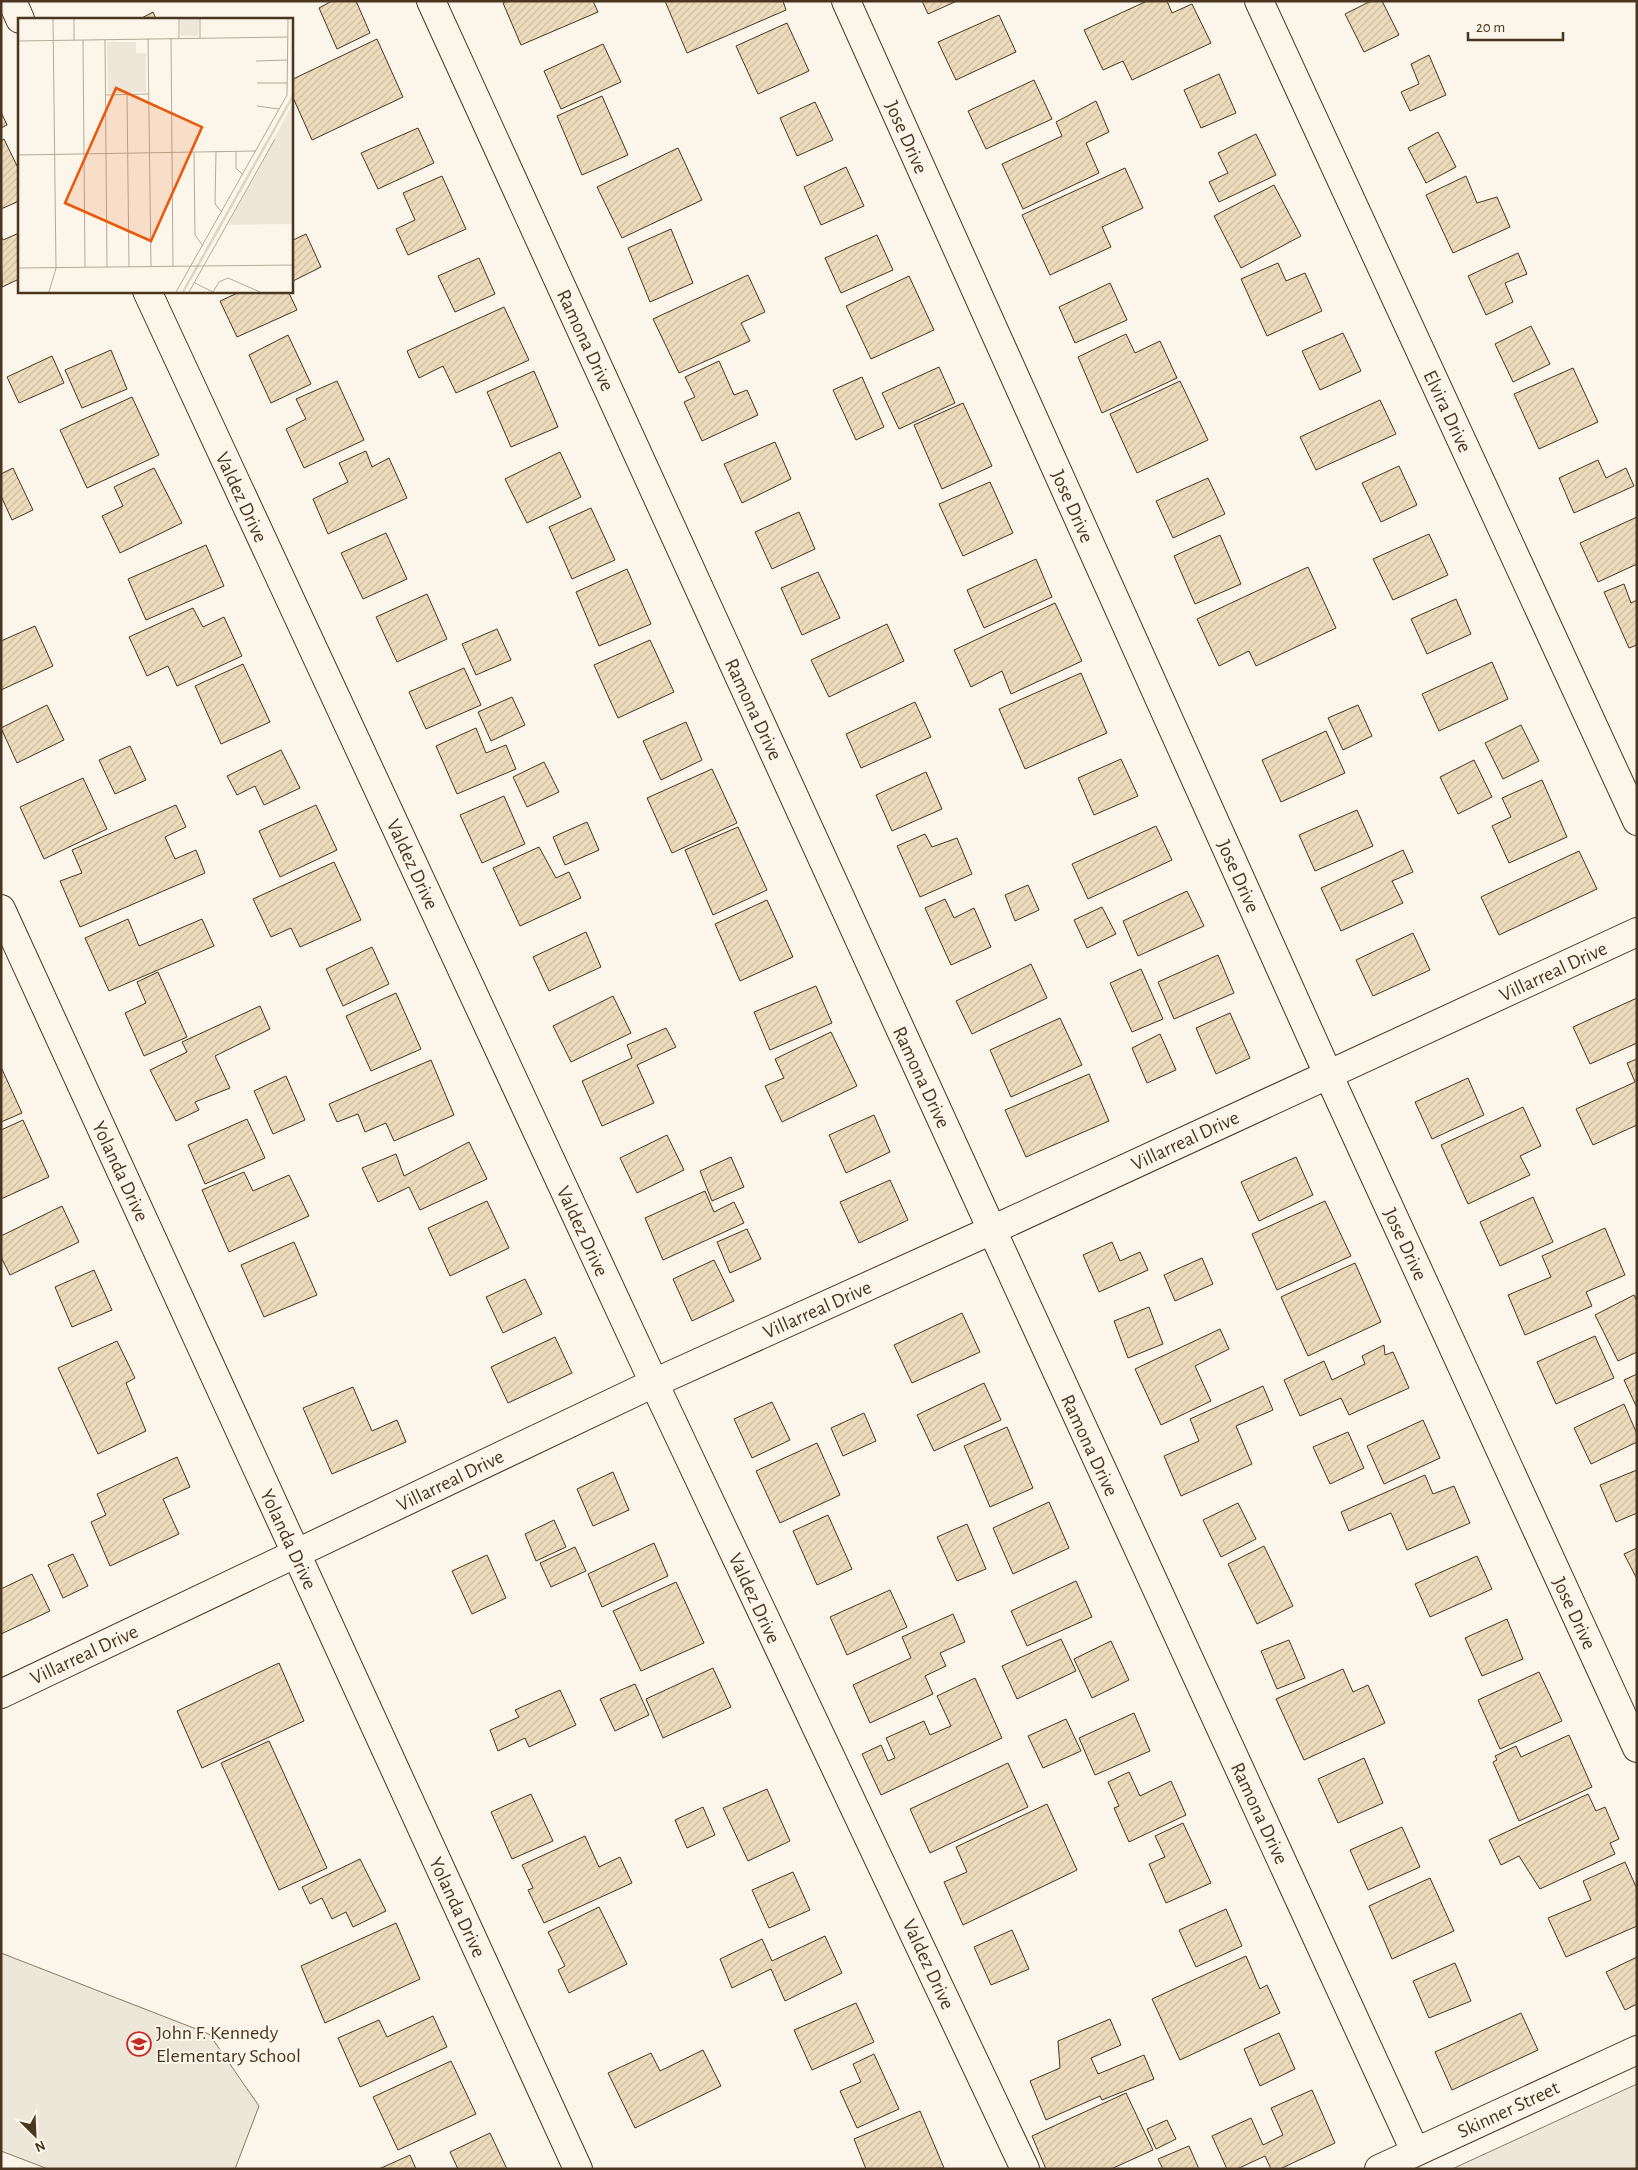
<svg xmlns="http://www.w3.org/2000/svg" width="1638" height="2170" font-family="'Alegreya Sans',sans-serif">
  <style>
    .green { fill: #ede6d9; stroke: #887966 }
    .parking { fill: #ede7d9; stroke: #887966 }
    .building { fill: url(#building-hatch); stroke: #4a3520 }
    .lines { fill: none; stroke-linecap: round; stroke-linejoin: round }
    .street-casing { stroke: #4a3520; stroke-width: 30 }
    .street { stroke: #fbf6e9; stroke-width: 28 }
    .labels { text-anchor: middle; stroke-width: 4; stroke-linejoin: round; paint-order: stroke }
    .street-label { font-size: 20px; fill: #4a3520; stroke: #fbf6e9 }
    .poi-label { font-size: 20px; fill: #4a3520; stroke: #fbf6e9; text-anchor: start }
    .inset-river { fill: none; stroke: #dcd4c6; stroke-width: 2.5 }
    .inset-road { fill: none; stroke: #b4a999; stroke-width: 1 }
    .view { fill: #e8590c; fill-opacity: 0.15; stroke: #e8590c; stroke-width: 2.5 }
    .inset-edge { fill: none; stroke: #4a3520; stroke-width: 2.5 }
  </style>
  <defs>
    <pattern id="building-hatch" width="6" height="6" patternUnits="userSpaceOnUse" patternTransform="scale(1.25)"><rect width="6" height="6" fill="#ecdcbc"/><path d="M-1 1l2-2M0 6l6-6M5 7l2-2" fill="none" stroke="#ccbda1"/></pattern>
  </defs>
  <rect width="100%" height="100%" fill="#fbf6e9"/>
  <!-- green -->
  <path class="green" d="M1637 2084V2169H1452Z"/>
  <!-- parking -->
  <path class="parking" d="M1 1953 209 2034 259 2106 235 2169H48L1 2151Z"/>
  <!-- building -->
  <path class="building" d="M332 1H356L370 33 337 49 319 8Z
    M507 1H593L598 12 521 45 503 3Z
    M665 1H783L786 10 687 53Z
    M922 1H957L928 14Z
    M1147 1H1167L1172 13 1192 4 1211 43 1132 80 1123 61 1103 70 1084 30Z
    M1371 1H1382L1399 35 1364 52 1345 14Z
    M153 12 156 19H140Z
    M999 15 1016 52 956 80 938 42Z
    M787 23 809 71 758 94 736 46Z
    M377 39 403 97 312 140 291 93V80Z
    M603 44 621 82 561 109 544 71Z
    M1429 55 1446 95 1410 111 1401 92 1419 84 1411 64Z
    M1219 74 1236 113 1201 128 1184 90Z
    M1034 80 1052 119 986 149 968 111Z
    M602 96 628 155 582 175 557 116Z
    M1096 101 1109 132 1086 143 1099 173 1023 209 1002 164 1062 136 1056 122Z
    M815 102 833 140 797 156 780 118Z
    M1 112 7 125 1 128Z
    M418 128 434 163 378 189 361 153Z
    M1438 132 1456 167 1426 183 1408 148Z
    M1256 134 1276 175 1219 202 1209 182 1228 173 1218 153Z
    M4 139 19 170V201L1 209V141Z
    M678 148 702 200 622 238 597 187Z
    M846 167 864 206 821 225 804 187Z
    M1125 168 1143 208 1102 227 1111 247 1050 275 1022 215Z
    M442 176 466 229 408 255 396 229 415 220 403 193Z
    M1466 176 1477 203 1497 197 1510 227 1453 253 1426 195Z
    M1274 185 1301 236 1241 268 1214 216Z
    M671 229 693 283 650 302 628 248Z
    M19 233V279L2 287 1 236 3 240Z
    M306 234 321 267 291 282V241Z
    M877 235 893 270 841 293 825 258Z
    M1518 253 1527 274 1505 283 1513 302 1486 315 1468 276Z
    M479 258 495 294 455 312 438 276Z
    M1278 263 1286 281 1305 273 1322 311 1267 336 1241 279Z
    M748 275 765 312 741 323 750 341 679 373 653 319Z
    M909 276 934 330 871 359 846 306Z
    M1110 283 1127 320 1075 343 1059 307Z
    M242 291H288L297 310 237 337 220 301Z
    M504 307 529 360 456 393 443 366 419 378 407 351Z
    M1531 326 1550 364 1513 382 1495 344Z
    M1343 333 1361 371 1320 390 1302 351Z
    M1126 334 1135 353 1160 341 1177 378 1102 413 1078 357Z
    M288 335 311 384 271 403 249 355Z
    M111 350 127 389 82 408 65 370Z
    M52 356 64 383 19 403 7 377Z
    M719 361 734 395 747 390 758 415 702 441 684 402 695 397 685 377Z
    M939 367 955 403 899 429 882 393Z
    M1573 368 1598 422 1539 449 1514 394Z
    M534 371 558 427 511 447 487 392Z
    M862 377 884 427 856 440 833 390Z
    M337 381 364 440 304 468 286 429 306 419 296 399Z
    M1180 381 1208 440 1137 473 1110 414Z
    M132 397 159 455 87 488 60 430Z
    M1380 400 1396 434 1316 470 1300 437Z
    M963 403 992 466 942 489 914 425Z
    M775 442 791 479 742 503 724 464Z
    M366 451 372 467 389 458 407 498 328 534 313 499 348 482 339 463Z
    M560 452 581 497 527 523 505 479Z
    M1598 460 1606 478 1626 468 1634 486 1574 513 1559 478Z
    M1399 466 1417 505 1381 522 1362 483Z
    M13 468 33 510 12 520 1 496V474Z
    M154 468 182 523 120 553 102 516 123 506 114 487Z
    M1208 478 1225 514 1173 538 1156 501Z
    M990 482 1013 533 963 556 939 504Z
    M591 508 615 560 572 579 549 527Z
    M799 512 815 549 772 569 755 532Z
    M1637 517V564L1598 582 1580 543Z
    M386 533 407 579 363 599 341 553Z
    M1429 534 1448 575 1393 600 1373 559Z
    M1220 535 1241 584 1195 604 1174 556Z
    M206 545 224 586 146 620 128 579Z
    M1036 559 1052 597 984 628 967 590Z
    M1308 567 1336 628 1256 666 1249 651 1219 666 1197 619Z
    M627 569 651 624 599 646 576 592Z
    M818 572 840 618 802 635 781 588Z
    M1624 584 1631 603 1637 600V645L1629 648 1604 592Z
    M427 594 447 639 397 662 376 617Z
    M1456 599 1471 634 1427 654 1411 619Z
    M1055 603 1082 661 1011 694 1002 671 971 687 954 650Z
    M193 608 203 627 224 617 242 656 177 686 168 666 147 676 129 637Z
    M887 624 904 661 829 697 811 660Z
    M35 626 53 666 1 690V641Z
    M497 629 511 660 476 675 462 644Z
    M650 640 674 692 618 718 594 665Z
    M1492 662 1508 699 1439 731 1422 694Z
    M243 664 270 722 221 744 195 686Z
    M464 668 481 705 426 729 409 692Z
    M1081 673 1107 733 1025 769 999 709Z
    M512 697 525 725 491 741 478 712Z
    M915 702 931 737 861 768 846 734Z
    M47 705 64 740 17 763 1 728Z
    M1358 705 1372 736 1343 750 1328 718Z
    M686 722 702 760 661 780 643 741Z
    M1521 725 1539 761 1503 779 1485 743Z
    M476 728 486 753 506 745 516 769 457 794 436 746Z
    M1326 731 1345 773 1281 802 1262 760Z
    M130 746 146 780 115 794 99 760Z
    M281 750 300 788 264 805 255 786 237 795 227 776Z
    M1121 759 1138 796 1094 815 1078 778Z
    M1474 760 1492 797 1458 814 1440 777Z
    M544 762 559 792 527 807 513 777Z
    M712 769 737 823 672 853 647 798Z
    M926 772 942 809 892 831 876 795Z
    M83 778 107 829 44 859 20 807Z
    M1542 780 1567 837 1509 863 1492 826 1511 817 1502 798Z
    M504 796 525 844 482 863 460 815Z
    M176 805 186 827 165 837 175 859 196 850 205 873 80 927 60 881 82 873 72 850Z
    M316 805 337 850 280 877 259 831Z
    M1357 810 1373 846 1315 871 1299 835Z
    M587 822 599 850 565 865 553 837Z
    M1156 826 1172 860 1088 899 1072 864Z
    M738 827 767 890 713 915 685 850Z
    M925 834 932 847 957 838 972 874 920 897 897 846Z
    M539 847 556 878 569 872 581 898 520 926 493 868Z
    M1403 850 1413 872 1392 881 1403 903 1341 931 1321 888Z
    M1579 851 1597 889 1499 935 1481 897Z
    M334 862 361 920 300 947 291 928 271 937 253 899Z
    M1028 885 1039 910 1015 921 1005 895Z
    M1187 891 1204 926 1138 956 1123 921Z
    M945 899 954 918 974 908 991 947 951 965 925 908Z
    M767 900 793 957 740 981 715 924Z
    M1102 907 1116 934 1087 948 1074 920Z
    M128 919 139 946 202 919 214 946 109 991 85 938Z
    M586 932 601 967 549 991 533 957Z
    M1413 933 1430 970 1373 996 1356 960Z
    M372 947 389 984 343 1006 326 969Z
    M1218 955 1234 993 1174 1019 1158 982Z
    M1031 964 1047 998 972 1034 956 1001Z
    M1141 969 1163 1019 1132 1032 1110 983Z
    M158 972 187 1037 144 1056 125 1013 146 1003 137 982Z
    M816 986 832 1023 770 1050 754 1012Z
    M396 993 421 1049 371 1071 346 1016Z
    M613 996 631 1033 571 1062 553 1026Z
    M1637 998V1043L1590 1064 1573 1027Z
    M260 1006 270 1029 215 1056 230 1088 195 1102 199 1110 176 1121 150 1070 187 1052 182 1042Z
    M1230 1013 1250 1058 1216 1074 1196 1028Z
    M1060 1018 1082 1065 1011 1097 990 1050Z
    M666 1028 676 1047 637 1065 654 1103 602 1126 582 1081 632 1058 627 1045Z
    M831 1032 857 1086 782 1122 765 1086 784 1078 775 1059Z
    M1160 1034 1176 1070 1147 1083 1132 1048Z
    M1637 1059V1125L1593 1145 1576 1109 1635 1082 1627 1063Z
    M431 1060 454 1115 394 1141 386 1123 365 1132 358 1114 337 1122 329 1104Z
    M1 1067 22 1113 1 1122Z
    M1089 1074 1109 1121 1026 1157 1005 1110Z
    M286 1076 305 1120 273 1134 254 1091Z
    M1468 1078 1484 1115 1432 1139 1415 1102Z
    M1523 1107 1541 1146 1520 1156 1530 1175 1468 1204 1441 1145Z
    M874 1115 890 1152 846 1173 829 1135Z
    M247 1119 265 1158 205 1184 188 1145Z
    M23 1120 49 1177 1 1199V1130Z
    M667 1135 684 1170 637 1193 620 1158Z
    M469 1142 487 1179 420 1210 409 1187 378 1202 362 1168 396 1154 404 1176Z
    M731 1157 744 1187 712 1201 700 1171Z
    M1296 1157 1313 1195 1259 1221 1241 1182Z
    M244 1172 253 1191 289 1175 309 1216 229 1252 202 1190Z
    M890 1180 908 1220 859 1243 840 1202Z
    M705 1191 714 1212 734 1202 744 1223 663 1260 645 1218Z
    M1533 1197 1553 1242 1500 1266 1480 1222Z
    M487 1201 509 1248 450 1276 428 1228Z
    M1325 1201 1351 1256 1277 1290 1252 1234Z
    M62 1206 79 1242 10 1275 1 1257V1236Z
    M1605 1228 1625 1275 1586 1292 1592 1306 1525 1335 1508 1295 1551 1277 1542 1256Z
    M747 1229 761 1259 730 1273 717 1242Z
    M294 1242 317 1295 264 1317 241 1265Z
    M1112 1242 1120 1261 1140 1252 1148 1270 1099 1292 1083 1255Z
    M1202 1258 1213 1284 1175 1301 1164 1275Z
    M714 1260 734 1301 692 1321 673 1279Z
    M1355 1263 1381 1322 1308 1356 1281 1297Z
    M94 1270 112 1310 72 1327 55 1287Z
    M525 1279 542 1314 503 1333 486 1297Z
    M1634 1295 1637 1301V1352L1618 1361 1595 1315Z
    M1149 1307 1163 1344 1128 1358 1114 1321Z
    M962 1313 980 1352 912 1383 894 1345Z
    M1220 1329 1229 1349 1195 1366 1211 1401 1161 1425 1135 1369Z
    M1595 1336 1614 1378 1556 1404 1537 1362Z
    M555 1337 572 1373 508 1403 491 1367Z
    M117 1341 135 1378 126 1383 146 1431 98 1454 58 1368Z
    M1384 1345 1385 1355 1393 1352 1409 1388 1349 1415 1341 1398 1300 1416 1284 1380 1324 1361 1332 1380 1365 1364 1362 1356Z
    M1637 1374V1408L1624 1380Z
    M984 1383 1001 1420 934 1451 917 1415Z
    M1263 1386 1273 1410 1236 1426 1252 1464 1181 1496 1164 1456 1199 1441 1190 1419Z
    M353 1387 372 1431 397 1420 406 1442 332 1474 303 1408Z
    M772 1402 790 1440 752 1458 734 1419Z
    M1624 1404 1637 1434V1442L1591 1464 1574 1428Z
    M864 1413 876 1441 843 1456 831 1428Z
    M1423 1420 1440 1458 1384 1484 1367 1446Z
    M1007 1427 1033 1488 990 1507 964 1446Z
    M1348 1432 1364 1468 1330 1484 1313 1447Z
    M817 1443 840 1495 780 1523 756 1471Z
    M177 1457 190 1487 163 1499 179 1534 110 1566 91 1522 106 1515 97 1494Z
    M1637 1470V1513L1616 1522 1600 1485Z
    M613 1472 629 1510 593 1526 577 1489Z
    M1425 1475 1433 1494 1454 1486 1470 1523 1407 1550 1391 1513 1349 1531 1341 1512Z
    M1049 1502 1069 1548 1013 1574 993 1528Z
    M1238 1503 1256 1539 1221 1557 1203 1520Z
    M828 1515 852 1569 817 1585 793 1531Z
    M554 1520 566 1547 536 1561 525 1534Z
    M967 1524 986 1569 957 1581 937 1537Z
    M654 1543 668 1576 602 1607 588 1574Z
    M1264 1546 1293 1606 1257 1624 1228 1564Z
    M575 1547 586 1571 551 1587 540 1563Z
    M1637 1548V1579L1624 1554Z
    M73 1554 88 1586 63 1598 48 1565Z
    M487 1555 506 1598 472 1614 452 1571Z
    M1477 1556 1492 1589 1430 1617 1415 1584Z
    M32 1574 50 1611 1 1634V1589Z
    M1076 1581 1092 1617 1027 1646 1011 1611Z
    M676 1582 704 1643 641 1671 613 1611Z
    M890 1590 907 1627 847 1655 830 1617Z
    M953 1614 965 1642 940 1653 946 1666 925 1676 933 1694 870 1723 853 1685 911 1658 902 1637Z
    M1507 1619 1523 1659 1482 1676 1465 1638Z
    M1061 1639 1076 1671 1017 1699 1002 1666Z
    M1289 1640 1305 1678 1277 1689 1261 1651Z
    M1111 1641 1129 1680 1092 1698 1074 1659Z
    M279 1663 304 1721 202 1768 177 1711Z
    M713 1668 731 1707 663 1738 646 1699Z
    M1343 1669 1353 1692 1368 1685 1385 1723 1304 1760 1276 1699Z
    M1539 1672 1562 1721 1500 1749 1478 1700Z
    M975 1678 1002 1738 881 1795 862 1754 881 1745 888 1761 895 1758 886 1738 924 1721 930 1735 951 1726 937 1696Z
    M635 1684 649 1715 615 1731 600 1699Z
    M560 1690 576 1725 529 1747 525 1738 498 1751 490 1730 519 1717 515 1710Z
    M1134 1713 1150 1751 1095 1775 1079 1738Z
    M1066 1719 1081 1751 1043 1768 1028 1736Z
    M1569 1735 1592 1787 1519 1821 1493 1762 1497 1760 1495 1756 1516 1746 1521 1757Z
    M269 1741 327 1868 279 1890 221 1763Z
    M1364 1758 1383 1803 1338 1823 1318 1779Z
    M1008 1763 1028 1807 930 1853 910 1809Z
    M1129 1772 1140 1796 1171 1781 1186 1815 1129 1842 1114 1808 1119 1806 1108 1782Z
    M767 1789 790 1841 748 1861 723 1808Z
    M531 1794 553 1841 512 1859 491 1812Z
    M1588 1794 1596 1811 1605 1807 1619 1839 1610 1843 1615 1854 1540 1889 1519 1856 1501 1865 1489 1840Z
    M1047 1804 1077 1870 963 1925 944 1882 967 1872 956 1847Z
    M703 1807 715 1835 687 1848 675 1820Z
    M1183 1823 1211 1883 1166 1903 1149 1864 1165 1857 1155 1836Z
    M1402 1827 1420 1867 1368 1890 1350 1850Z
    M585 1836 599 1867 620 1857 632 1883 544 1923 528 1890 533 1888 522 1865Z
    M360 1859 386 1911 353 1927 346 1912 332 1919 322 1898 310 1904 302 1887Z
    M1625 1862 1637 1889V1926L1566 1957 1548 1918 1591 1900 1583 1881Z
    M793 1872 810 1910 769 1928 752 1890Z
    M1430 1878 1454 1931 1392 1959 1369 1906Z
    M599 1907 627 1964 569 1993 558 1970 565 1966 548 1932Z
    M1226 1909 1242 1946 1196 1967 1179 1930Z
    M396 1923 420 1979 325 2023 301 1966Z
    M1012 1930 1029 1969 991 1985 974 1947Z
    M825 1936 842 1973 785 2001 771 1969 732 1988 720 1959 762 1939 772 1961Z
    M1246 1956 1260 1989 1267 1985 1280 2013 1180 2060 1152 1999Z
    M1637 1957V2004L1625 2010 1606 1972Z
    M1455 1963 1471 2001 1429 2018 1413 1981Z
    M856 2003 874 2042 812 2070 794 2030Z
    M1521 2013 1538 2050 1452 2090 1435 2052Z
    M433 2016 447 2047 360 2087 338 2038 379 2020 387 2037Z
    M1110 2019 1121 2045 1091 2058 1098 2074 1144 2055 1154 2079 1102 2100 1100 2096 1046 2120 1030 2081 1060 2068 1058 2041Z
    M1279 2033 1295 2069 1260 2086 1244 2049Z
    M703 2050 721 2086 635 2128 608 2073 651 2053 660 2071Z
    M874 2054 899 2109 857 2128 840 2091 861 2082 853 2064Z
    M451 2061 476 2114 398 2150 373 2097Z
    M1312 2090 1335 2143 1280 2169H1271L1265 2156 1237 2169H1227L1212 2136 1251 2118 1263 2145 1283 2135 1271 2108Z
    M1126 2093 1153 2150 1111 2169H1046L1032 2136Z
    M920 2111 944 2168 866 2169 854 2139Z
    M1167 2120 1176 2139 1156 2149 1147 2129Z
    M490 2133 507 2169H458L450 2152Z
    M1189 2146 1199 2169H1163L1158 2159Z
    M410 2155 416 2169H379Z"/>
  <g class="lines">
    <!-- street casing -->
    <g class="street-casing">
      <path id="street" d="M12 1 20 19
        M431 1 992 1230 1415 2151
        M846 1 1328 1074 1637 1748
        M1259 1 1637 821
        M147 291 654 1383 1025 2169
        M1 909 578 2169
        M1 1694 654 1383 992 1230 1637 932
        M1379 2169 1637 2050"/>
    </g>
    <!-- street -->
    <use href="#street" class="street"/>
  </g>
  <!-- icons -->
  <defs>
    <g id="school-ring" transform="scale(1.25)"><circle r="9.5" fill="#fbf6e9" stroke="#c62828" stroke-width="1.5"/><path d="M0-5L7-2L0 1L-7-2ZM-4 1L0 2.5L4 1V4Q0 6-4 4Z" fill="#c62828"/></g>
  </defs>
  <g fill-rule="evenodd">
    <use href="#school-ring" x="139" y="2044"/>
  </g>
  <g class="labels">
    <!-- street labels -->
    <g class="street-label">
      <text transform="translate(907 137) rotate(66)" y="7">Jose Drive</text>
      <text transform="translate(586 340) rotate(65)" y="7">Ramona Drive</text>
      <text transform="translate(1448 411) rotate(65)" y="7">Elvira Drive</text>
      <text transform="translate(242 497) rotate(65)" y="7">Valdez Drive</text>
      <text transform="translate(1073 506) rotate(66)" y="7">Jose Drive</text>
      <text transform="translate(754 709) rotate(65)" y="7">Ramona Drive</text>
      <text transform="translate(413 864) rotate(65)" y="7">Valdez Drive</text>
      <text transform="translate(1239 876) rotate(66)" y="7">Jose Drive</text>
      <text transform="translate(1553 971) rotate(-25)" y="7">Villarreal Drive</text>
      <text transform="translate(922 1077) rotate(65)" y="7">Ramona Drive</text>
      <text transform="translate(1185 1140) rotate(-25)" y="7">Villarreal Drive</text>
      <text transform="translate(121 1171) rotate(65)" y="7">Yolanda Drive</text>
      <text transform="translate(583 1231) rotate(65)" y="7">Valdez Drive</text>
      <text transform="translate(1406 1244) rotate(65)" y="7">Jose Drive</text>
      <text transform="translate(817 1309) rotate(-24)" y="7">Villarreal Drive</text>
      <text transform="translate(1090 1445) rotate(65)" y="7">Ramona Drive</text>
      <text transform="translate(450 1480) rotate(-26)" y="7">Villarreal Drive</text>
      <text transform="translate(289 1539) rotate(65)" y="7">Yolanda Drive</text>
      <text transform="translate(755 1598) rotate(65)" y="7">Valdez Drive</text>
      <text transform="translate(1575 1613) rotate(65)" y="7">Jose Drive</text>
      <text transform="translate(84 1654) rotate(-25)" y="7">Villarreal Drive</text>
      <text transform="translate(1260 1813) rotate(65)" y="7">Ramona Drive</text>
      <text transform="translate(458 1907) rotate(65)" y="7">Yolanda Drive</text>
      <text transform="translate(929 1964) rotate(65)" y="7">Valdez Drive</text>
      <text transform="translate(1508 2109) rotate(-25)" y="7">Skinner Street</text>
    </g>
    <!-- poi labels -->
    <g class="poi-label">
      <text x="156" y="2039">John F. Kennedy<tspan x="156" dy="23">Elementary School</tspan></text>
    </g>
  </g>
  <!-- overview -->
  <g transform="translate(18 18)">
    <rect width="275" height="275" fill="#fbf6e9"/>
    <path d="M162 1H181L180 18H163ZM89 24H118V35H128V74L90 75ZM275 85V206L210 207Z" fill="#ede6d9"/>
    <path class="inset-river" d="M165 274 275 78"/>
    <path class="inset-road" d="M161 1V20M153 20 155 248M182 20V1M130 21 133 248M56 22V1M65 22 67 249M87 22 89 249M0 23 270 19M238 43 270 42M239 65H270M109 76 111 249M88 77 130 76M239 88 261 91M198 133 197 186 204 194M218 133V150L225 157M176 134 177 217 185 228M0 137 238 133M0 250 275 247M177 265 195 274M31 274 38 250 35 1M158 274 269 77 270 1M171 274 257 121M195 274 201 264 210 260 242 274"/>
    <path class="view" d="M98 70 184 109 133 223 47 185Z"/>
    <rect width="275" height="275" class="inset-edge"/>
  </g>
  <!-- border -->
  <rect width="1638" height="2170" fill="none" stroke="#4a3520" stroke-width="5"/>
  <!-- north arrow -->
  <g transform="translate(35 2135) rotate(156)" stroke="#fbf6e9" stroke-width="4" paint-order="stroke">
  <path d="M0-4L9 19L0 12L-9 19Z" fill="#4a3520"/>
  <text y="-8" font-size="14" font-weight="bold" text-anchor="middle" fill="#4a3520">N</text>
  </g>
  <!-- scale -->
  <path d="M1468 32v8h95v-8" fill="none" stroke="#4a3520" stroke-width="2.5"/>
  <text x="1476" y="32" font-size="15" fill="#4a3520" stroke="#fbf6e9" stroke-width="4" paint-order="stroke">20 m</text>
</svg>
